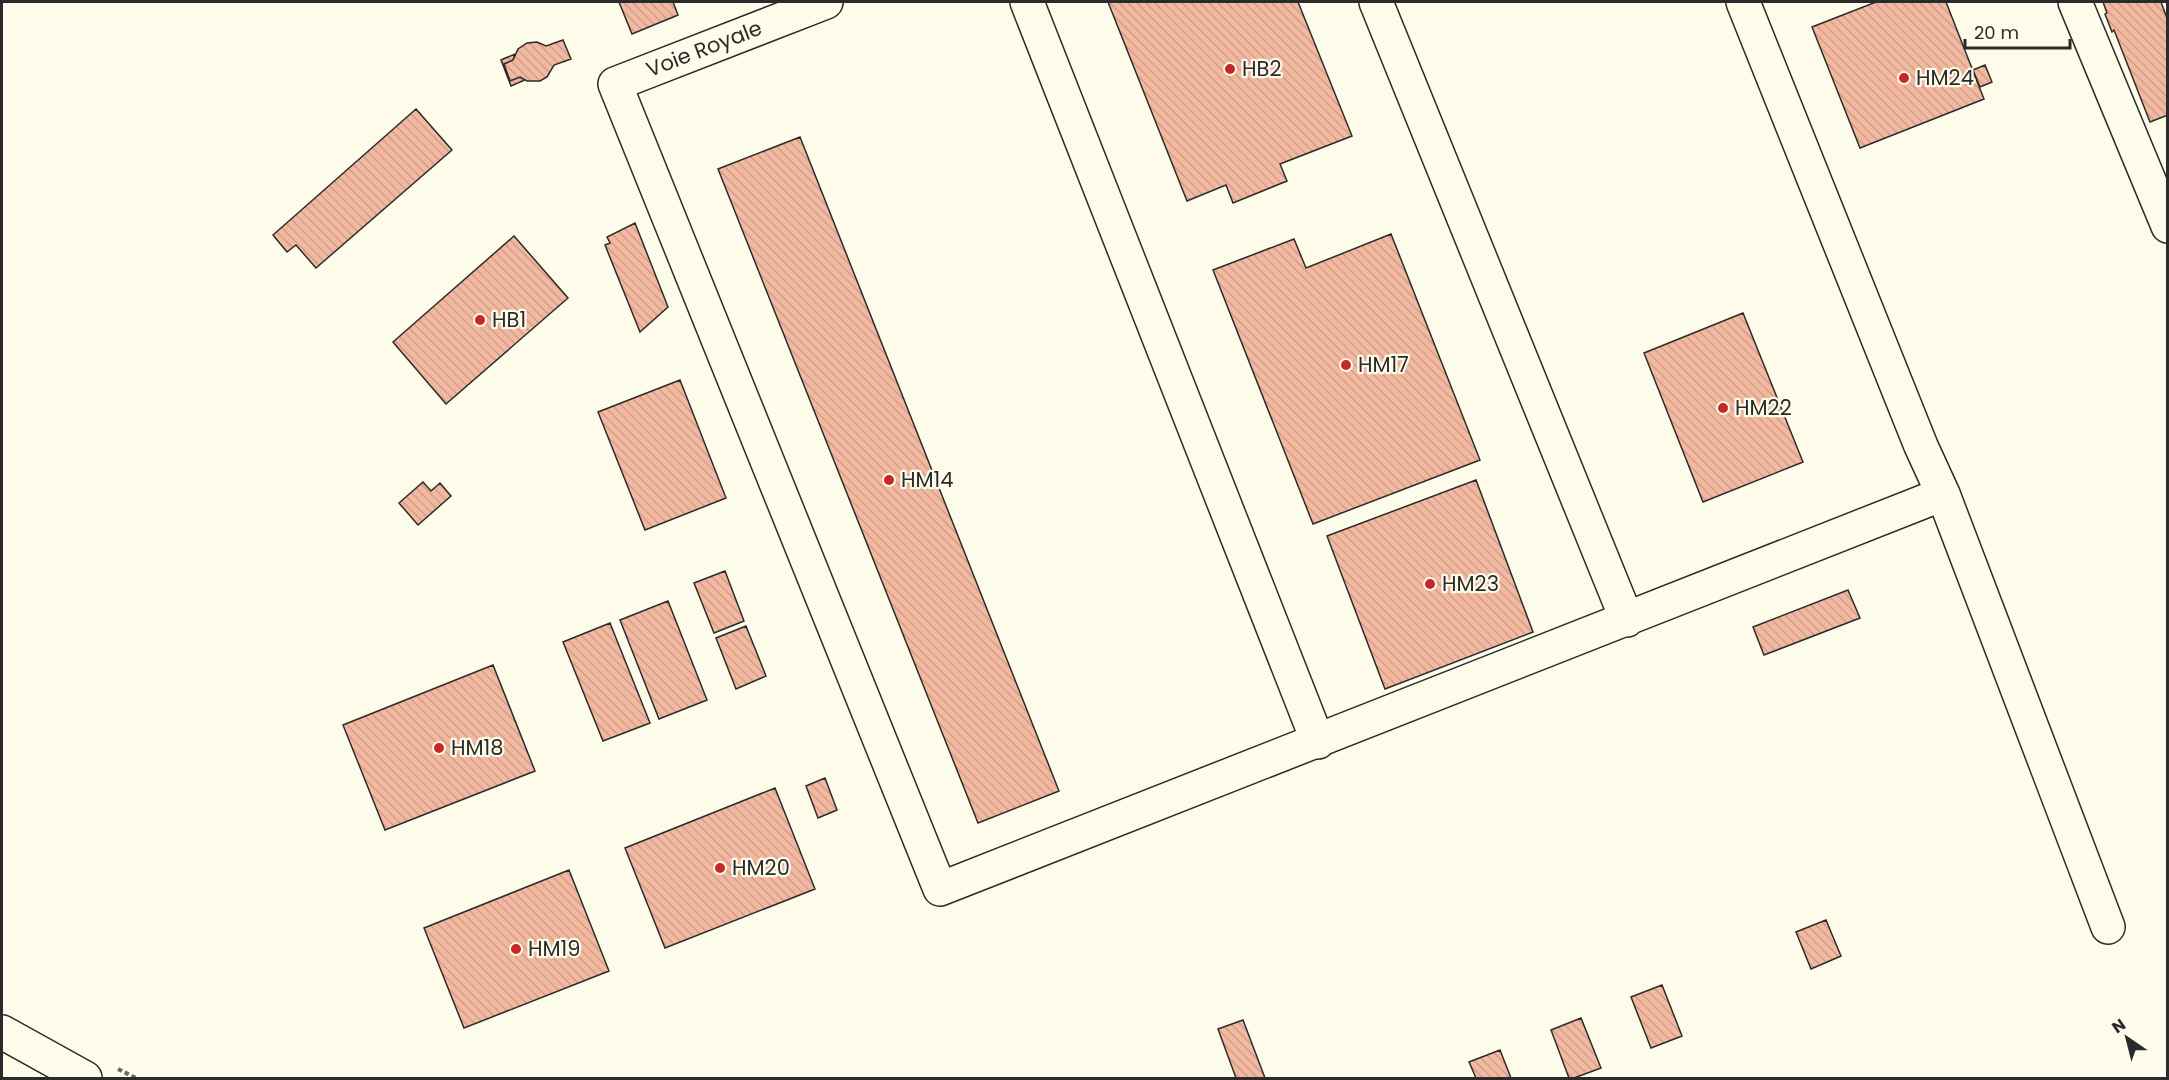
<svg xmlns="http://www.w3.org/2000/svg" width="2169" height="1080" font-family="Poppins,sans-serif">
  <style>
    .building { fill: url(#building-back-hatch); stroke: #2b2b2b; stroke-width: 1.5 }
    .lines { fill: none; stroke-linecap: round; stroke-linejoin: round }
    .minor-casing { stroke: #2b2b2b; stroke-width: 36 }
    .major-casing { stroke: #2b2b2b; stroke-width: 36 }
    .path { stroke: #6a6964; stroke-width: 4; stroke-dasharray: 4.5 3; stroke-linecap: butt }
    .minor { stroke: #fdfbea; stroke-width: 33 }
    .major { stroke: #fdfbea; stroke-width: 33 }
    .poi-dot { fill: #c62828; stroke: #fdfbea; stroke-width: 2 }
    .labels { text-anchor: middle; stroke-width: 4.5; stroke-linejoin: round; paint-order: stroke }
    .street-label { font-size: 21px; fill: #2b2b2b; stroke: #fdfbea }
    .poi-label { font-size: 21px; fill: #2b2b2b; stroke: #fdfbea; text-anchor: start }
  </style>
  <defs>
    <pattern id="building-back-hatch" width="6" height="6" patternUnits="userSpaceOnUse" patternTransform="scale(1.5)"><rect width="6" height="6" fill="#f2b8a0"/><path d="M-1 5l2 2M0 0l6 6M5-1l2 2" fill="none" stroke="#d09e8a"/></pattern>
  </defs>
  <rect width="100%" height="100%" fill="#fdfbea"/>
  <!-- building -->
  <path class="building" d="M619 2H673L678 15 632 34Z
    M1108 2H1298L1352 136 1280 164 1287 181 1233 203 1226 185 1187 201Z
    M1876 2H1946L1984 99 1860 148 1812 27Z
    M2103 2H2161L2168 21V115L2150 122 2114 30 2112 32 2105 14 2107 13Z
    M563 40 571 59 554 65 547 77 540 81H527L520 77 510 81 504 64 513 60 518 49 527 43 537 42 546 46Z
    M515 54 513 60 504 64 510 81 520 77 525 80 511 86 501 60Z
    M1985 65 1992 82 1980 87 1973 70Z
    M416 109 452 150 316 268 296 245 287 252 273 235Z
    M800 137 1059 791 978 823 718 169Z
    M635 223 668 307 640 332 605 245 610 243 607 237Z
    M1391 234 1480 460 1313 524 1213 270 1294 239 1306 268Z
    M514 236 568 298 446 404 393 342Z
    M1743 313 1803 462 1703 502 1644 353Z
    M680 380 726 498 645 530 598 412Z
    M1476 480 1533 632 1385 689 1327 536Z
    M423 482 431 491 440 483 451 496 418 525 399 503Z
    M725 571 744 621 714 633 694 583Z
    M1848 590 1860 618 1764 655 1753 627Z
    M668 601 707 700 659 719 620 620Z
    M610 623 650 723 603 741 563 642Z
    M746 626 766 676 736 689 716 638Z
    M493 665 535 771 385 830 343 725Z
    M825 778 837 810 818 818 806 786Z
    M775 788 815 889 665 948 625 848Z
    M569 870 609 971 464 1028 424 928Z
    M1826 920 1841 956 1811 969 1796 932Z
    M1662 985 1682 1036 1651 1048 1631 997Z
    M1581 1018 1601 1068 1574 1078H1569L1551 1030Z
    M1243 1020 1265 1078H1236L1218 1029Z
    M1500 1050 1511 1078H1476L1469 1062Z"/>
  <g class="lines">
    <!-- minor casing -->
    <g class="minor-casing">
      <path id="minor" d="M826 2 615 84 940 889 1943 494 1921 446 1743 2
        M1027 2 1318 742
        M1376 2 1627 620
        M2075 2 2168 226
        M1943 494 2108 927"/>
    </g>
    <!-- major casing -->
    <g class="major-casing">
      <path id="major" d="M2 1032 85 1078"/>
    </g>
    <!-- path -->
    <path class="path" d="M118 1069 136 1078"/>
    <!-- minor -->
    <use href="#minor" class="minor"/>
    <!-- major -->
    <use href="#major" class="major"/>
  </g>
  <!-- markers -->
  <g class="poi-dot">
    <circle cx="1230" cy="69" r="6"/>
    <circle cx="1904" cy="78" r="6"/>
    <circle cx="480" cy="320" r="6"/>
    <circle cx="1346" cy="365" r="6"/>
    <circle cx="1723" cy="408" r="6"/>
    <circle cx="889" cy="480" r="6"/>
    <circle cx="1430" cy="584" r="6"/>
    <circle cx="439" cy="748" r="6"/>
    <circle cx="720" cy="868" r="6"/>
    <circle cx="516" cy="949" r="6"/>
  </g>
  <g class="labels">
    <!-- street labels -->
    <g class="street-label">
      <text transform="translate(704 49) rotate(-21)" y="7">Voie Royale</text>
    </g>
    <!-- poi labels -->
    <g class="poi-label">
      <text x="1242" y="76">HB2</text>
      <text x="1916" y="85">HM24</text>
      <text x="492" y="327">HB1</text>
      <text x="1358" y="372">HM17</text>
      <text x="1735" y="415">HM22</text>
      <text x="901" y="487">HM14</text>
      <text x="1442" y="591">HM23</text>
      <text x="451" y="755">HM18</text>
      <text x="732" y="875">HM20</text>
      <text x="528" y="956">HM19</text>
    </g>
  </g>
  <!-- border -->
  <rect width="2169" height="1080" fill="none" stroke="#2b2b2b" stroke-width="6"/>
  <!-- north arrow -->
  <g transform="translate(2127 1038) rotate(325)" stroke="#fdfbea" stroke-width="4.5" paint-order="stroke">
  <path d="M0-4.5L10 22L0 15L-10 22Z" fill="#2b2b2b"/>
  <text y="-9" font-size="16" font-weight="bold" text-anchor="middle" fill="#2b2b2b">N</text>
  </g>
  <!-- scale -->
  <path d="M1965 39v9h105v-9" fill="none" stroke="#2b2b2b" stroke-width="3"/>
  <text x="1974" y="39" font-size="18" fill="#2b2b2b" stroke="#fdfbea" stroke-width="4.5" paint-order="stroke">20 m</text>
</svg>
